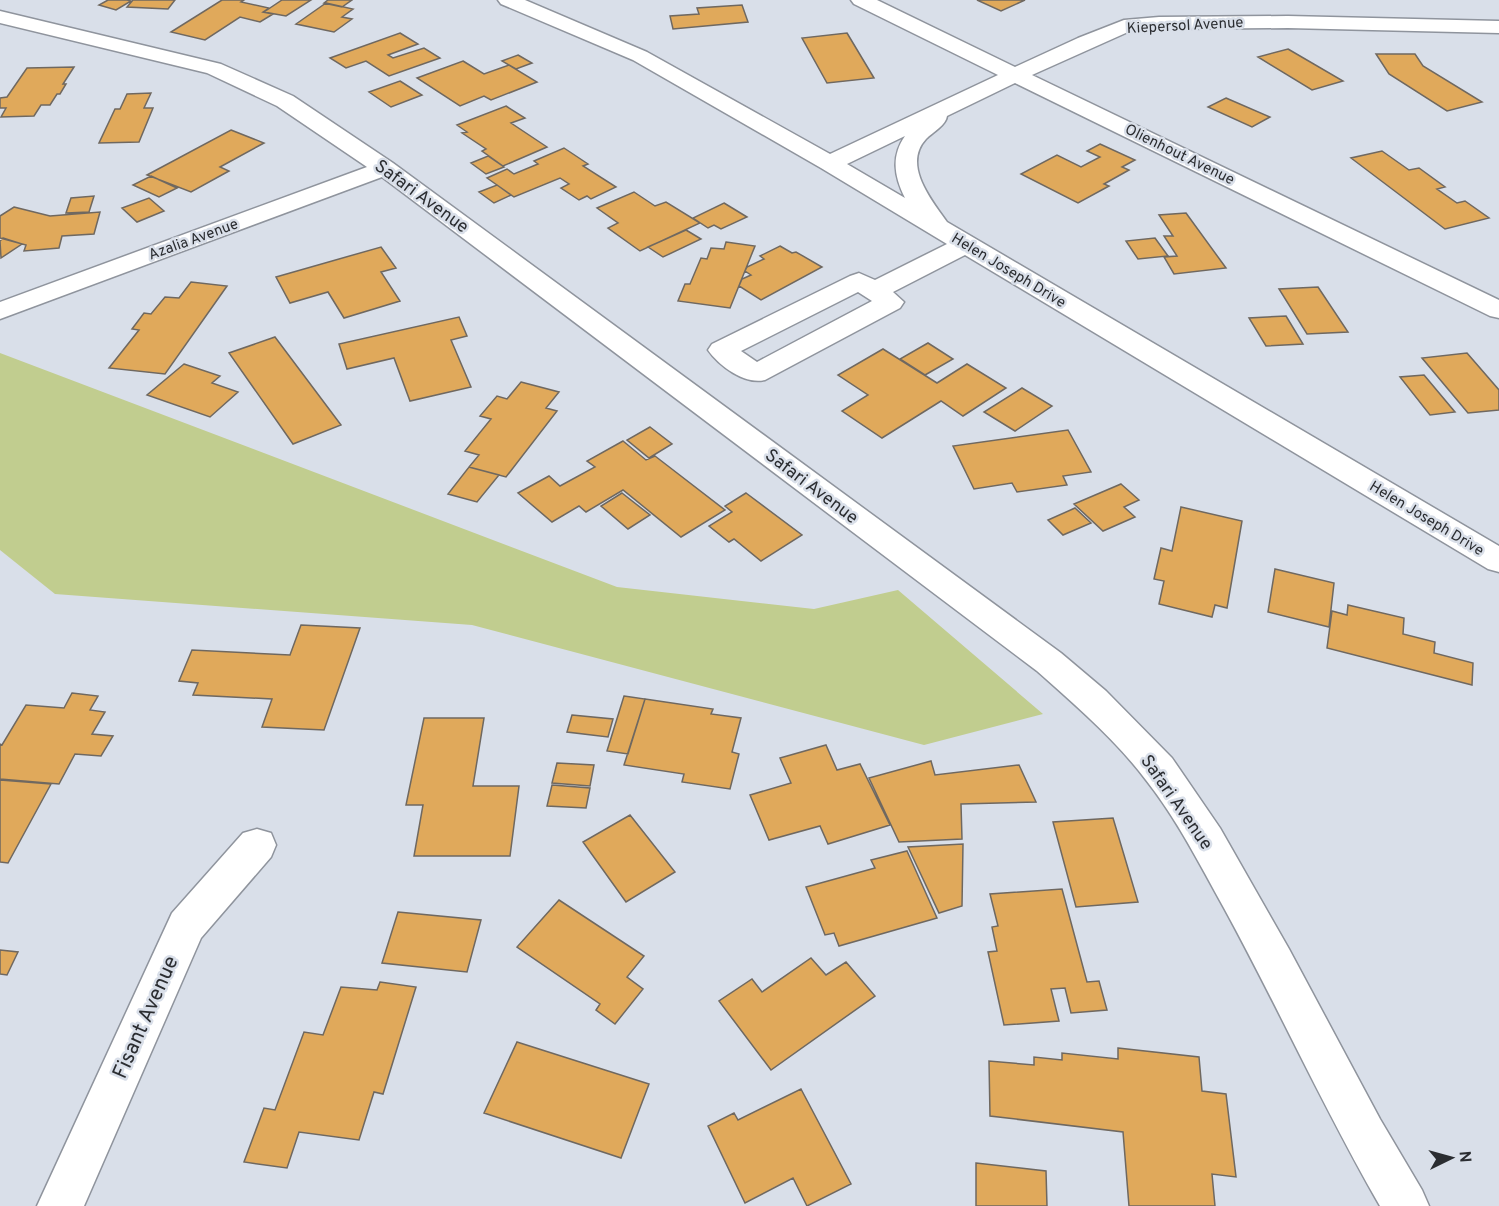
<svg xmlns="http://www.w3.org/2000/svg" width="1499" height="1206" font-family="Overpass,sans-serif">
  <style>
    .green { fill: #c1cd8f }
    .building { fill: #e0a95b; stroke: #6f6860; stroke-width: 1.5 }
    .lines { fill: none; stroke-linecap: round; stroke-linejoin: round }
    .minor-casing { stroke: #8f949d; stroke-width: 3 }
    .minor { fill: #fff; fill-rule: evenodd }
    .labels { text-anchor: middle; stroke-width: 5; stroke-linejoin: round; paint-order: stroke }
    .far-street-label { font-size: 15px; fill: #2b2d31; stroke: #d9dfe9 }
    .street-label { font-size: 18px; fill: #2b2d31; stroke: #d9dfe9 }
    .near-street-label { font-size: 21px; fill: #2b2d31; stroke: #d9dfe9 }
  </style>
  <rect width="100%" height="100%" fill="#d9dfe9"/>
  <!-- green -->
  <path class="green" d="M0 353 617 587 814 609 898 590 1043 714 924 745 472 625 55 594 0 550Z"/>
  <!-- building -->
  <path class="building" d="M108 0H127L131 1 116 10 99 5Z
    M133 0H175L168 9 127 7Z
    M222 0H244L241 2 269 8 263 12 273 14 260 22 240 17 205 40 171 32Z
    M282 0H311L286 16 264 12Z
    M328 0H352L342 7 324 3Z
    M977 0H1025L1001 11Z
    M326 3 353 9 342 17 352 19 334 32 296 24Z
    M742 5 748 22 673 29 670 16 699 14 697 8Z
    M400 33 418 44 388 55 393 58 424 48 440 58 389 76 366 61 346 68 330 58Z
    M847 33 874 78 827 83 802 38Z
    M1288 49 1343 81 1312 90 1258 57Z
    M1376 54H1415L1423 66 1482 102 1447 111 1389 74Z
    M518 55 532 63 516 69 502 61Z
    M463 61 484 74 509 65 537 82 491 100 484 96 460 106 417 78Z
    M74 67 63 84H66L60 94H57L50 105H41L34 116 1 117 6 108H0V98L7 97 27 68Z
    M400 81 422 95 391 107 369 92Z
    M151 93 144 108H153L139 142 99 143 115 109H120L127 94Z
    M1226 98 1270 117 1252 127 1208 107Z
    M506 106 525 118 511 123 547 147 503 166 482 151 486 149 462 133 467 132 457 125Z
    M231 130 264 143 220 167 229 171 191 192 147 175Z
    M1100 144 1135 160 1122 167 1129 170 1104 184 1109 186 1078 203 1021 174 1057 155 1081 167 1100 157 1087 151Z
    M564 148 588 164 583 166 616 187 591 199 587 196 579 200 561 188 569 184 560 178 514 197 487 178 507 169 514 174 538 164 534 161Z
    M1382 151 1409 170 1419 168 1445 187 1437 189 1457 203 1465 201 1489 218 1445 229 1351 158Z
    M488 156 504 167 486 174 471 163Z
    M151 176 177 188 159 197 133 185Z
    M497 185 511 195 494 203 479 192Z
    M634 192 655 206 666 202 700 223 640 251 608 228 618 223 597 208Z
    M94 196 89 212 66 213 71 198Z
    M149 198 164 211 137 222 122 208Z
    M724 203 747 217 721 229 714 225 708 228 693 218Z
    M14 207 50 216 100 212 94 234 62 236 59 248 24 251 26 245 0 238V216Z
    M1186 213 1226 268 1174 274 1164 257 1177 256 1164 236H1173L1159 215Z
    M686 230 701 239 663 257 648 247Z
    M3 238 22 244 1 258 0 241Z
    M1155 238 1168 256 1138 259 1126 241Z
    M726 242 755 246 730 308 678 301 685 284H690L701 258 707 259 711 248 724 249Z
    M780 246 792 253 796 252 822 267 761 300 739 286 742 279 751 275 745 271 747 267 764 259 760 256Z
    M381 247 396 268 381 272 400 301 344 318 328 292 290 303 276 277Z
    M191 282 227 286 165 374 109 368 139 330 132 329 144 313 151 314 165 297 179 298Z
    M1318 287 1348 332 1307 334 1279 289Z
    M1286 316 1303 344 1266 346 1249 318Z
    M459 317 467 336 451 340 471 387 410 401 394 358 347 369 339 344Z
    M275 337 341 425 293 444 229 353Z
    M928 343 953 359 925 375 900 359Z
    M883 349 937 383 967 364 1006 388 963 416 941 401 882 438 842 411 868 395 838 375Z
    M1467 353 1499 390V410L1468 413 1422 358Z
    M184 364 220 376 212 383 238 392 210 417 147 395Z
    M1424 375 1455 412 1430 415 1400 377Z
    M521 382 559 392 546 408 557 411 506 477 469 467 479 455 465 451 491 419 480 416 497 396 507 399Z
    M1022 388 1052 406 1015 431 984 412Z
    M650 427 672 444 649 458 627 440Z
    M1068 430 1091 472 1063 476 1067 485 1017 492 1012 483 974 489 953 446Z
    M623 441 646 460 655 456 725 510 681 537 623 490 586 512 579 506 552 522 518 493 549 476 560 486 595 467 587 461Z
    M469 467 499 475 477 502 448 494Z
    M1121 484 1139 500 1124 507 1135 517 1103 531 1074 504Z
    M622 493 650 515 628 529 601 506Z
    M746 493 802 535 761 561 734 539 729 542 709 526 732 512 725 506Z
    M1181 507 1242 521 1227 608 1215 605 1212 617 1159 604 1164 581 1154 579 1161 548 1172 551Z
    M1075 508 1091 523 1063 535 1048 520Z
    M1275 569 1334 583 1329 627 1268 612Z
    M1348 605 1404 618 1403 634 1435 642 1434 653 1473 663 1472 685 1327 648 1332 611 1347 615Z
    M301 625 360 628 324 730 262 727 272 699 193 695 198 683 179 681 192 650 290 655Z
    M72 693 98 696 90 710 105 712 92 734 113 736 101 756 75 754 59 784 0 779V744L2 745 26 705 64 708Z
    M624 696 645 699 628 754 607 751Z
    M645 699 713 709 711 714 741 718 732 752 739 754 730 789 682 782 684 774 624 765Z
    M572 715 613 719 608 737 567 732Z
    M424 718H484L473 786H519L510 856H414L423 805H406Z
    M826 745 837 770 860 764 890 825 828 844 820 826 769 840 750 795 791 783 780 758Z
    M931 761 935 775 1019 765 1036 802 961 804 962 839 899 842 869 778Z
    M557 763 594 765 590 786 552 783Z
    M0 780 51 784 8 863 0 862Z
    M552 785 590 788 586 808 547 806Z
    M630 815 675 872 626 902 583 842Z
    M1113 818 1138 902 1076 907 1053 822Z
    M963 844 962 906 939 913 908 847Z
    M907 851 937 918 839 946 834 933 825 935 806 887 875 868 871 860Z
    M1062 889 1087 982 1099 981 1107 1010 1071 1013 1065 988 1051 989 1059 1021 1004 1025 988 952 997 951 992 927 998 926 990 894Z
    M559 900 644 956 627 977 643 989 615 1024 596 1010 600 1004 517 947Z
    M398 912 481 920 467 972 382 963Z
    M0 950 18 952 7 975 0 974Z
    M811 958 826 975 846 962 875 996 771 1070 719 1001 752 979 762 992Z
    M380 982 416 987 383 1094 374 1092 359 1140 299 1132 287 1168 244 1162 264 1108 275 1110 304 1032 323 1035 341 987 377 990Z
    M517 1042 649 1084 621 1158 484 1113Z
    M1118 1048 1199 1057 1202 1091 1226 1094 1236 1177 1212 1174 1215 1206H1129L1123 1132 990 1116 989 1061 1034 1065V1057L1062 1060V1053L1118 1059Z
    M801 1089 851 1184 807 1206 793 1178 745 1203 708 1126 734 1113 738 1120Z
    M976 1163 1046 1171 1047 1206H976Z"/>
  <g class="lines">
    <!-- minor casing -->
    <g class="minor-casing">
      <path id="minor" d="M498 0H525L647 52 830 154 998 75 854 4 851 0H877L1015 67 1078 38 1124 20 1159 17 1288 16 1499 21V33L1288 28 1159 29 1128 32 1032 75 1499 300V318L1490 316 1015 83 947 116C946 125 933 132 926 139 902 165 932 201 947 222L1499 546V572L1488 569 965 255 893 292 904 302 900 308 765 380C745 385 719 366 708 350L712 344 850 276 859 273 875 280 947 244 821 168 633 60 501 4ZM905 136C891 156 894 176 905 198L847 164ZM858 292 872 301 757 362 741 351Z
        M0 11 221 64 293 96 393 163 1061 653 1106 691 1172 758 1220 828 1289 949 1380 1119 1422 1190 1429 1206H1380C1324 1109 1278 1007 1224 908 1200 865 1177 819 1146 780 1116 740 1074 704 1037 671L382 177 0 319V302L367 167 277 106 207 73 0 23Z
        M257 829 271 833 276 845 271 857 201 938 84 1206H37L172 913 243 833Z"/>
    </g>
    <!-- minor -->
    <use href="#minor" class="minor"/>
  </g>
  <g class="labels">
    <!-- far-street labels -->
    <g class="far-street-label">
      <text transform="translate(1185 25) rotate(-3)" y="5">Kiepersol Avenue</text>
      <text transform="translate(1180 154) rotate(26)" y="5">Olienhout Avenue</text>
      <text transform="translate(193 239) rotate(-20)" y="5">Azalia Avenue</text>
      <text transform="translate(1009 270) rotate(31)" y="5">Helen Joseph Drive</text>
      <text transform="translate(1427 518) rotate(31)" y="5">Helen Joseph Drive</text>
    </g>
    <!-- street labels -->
    <g class="street-label">
      <text transform="translate(422 196) rotate(36)" y="6">Safari Avenue</text>
      <text transform="translate(812 486) rotate(37)" y="6">Safari Avenue</text>
      <text transform="translate(1177 802) rotate(55)" y="6">Safari Avenue</text>
    </g>
    <!-- near-street labels -->
    <g class="near-street-label">
      <text transform="translate(145 1017) rotate(-66)" y="7">Fisant Avenue</text>
    </g>
  </g>
  <!-- north arrow -->
  <g transform="translate(1451 1158) rotate(85)" stroke="#d9dfe9" stroke-width="4.5" paint-order="stroke">
  <path d="M0-4.5L10 22L0 15L-10 22Z" fill="#2b2d31"/>
  <text y="-9" font-size="16" font-weight="bold" text-anchor="middle" fill="#2b2d31">N</text>
  </g>
</svg>
